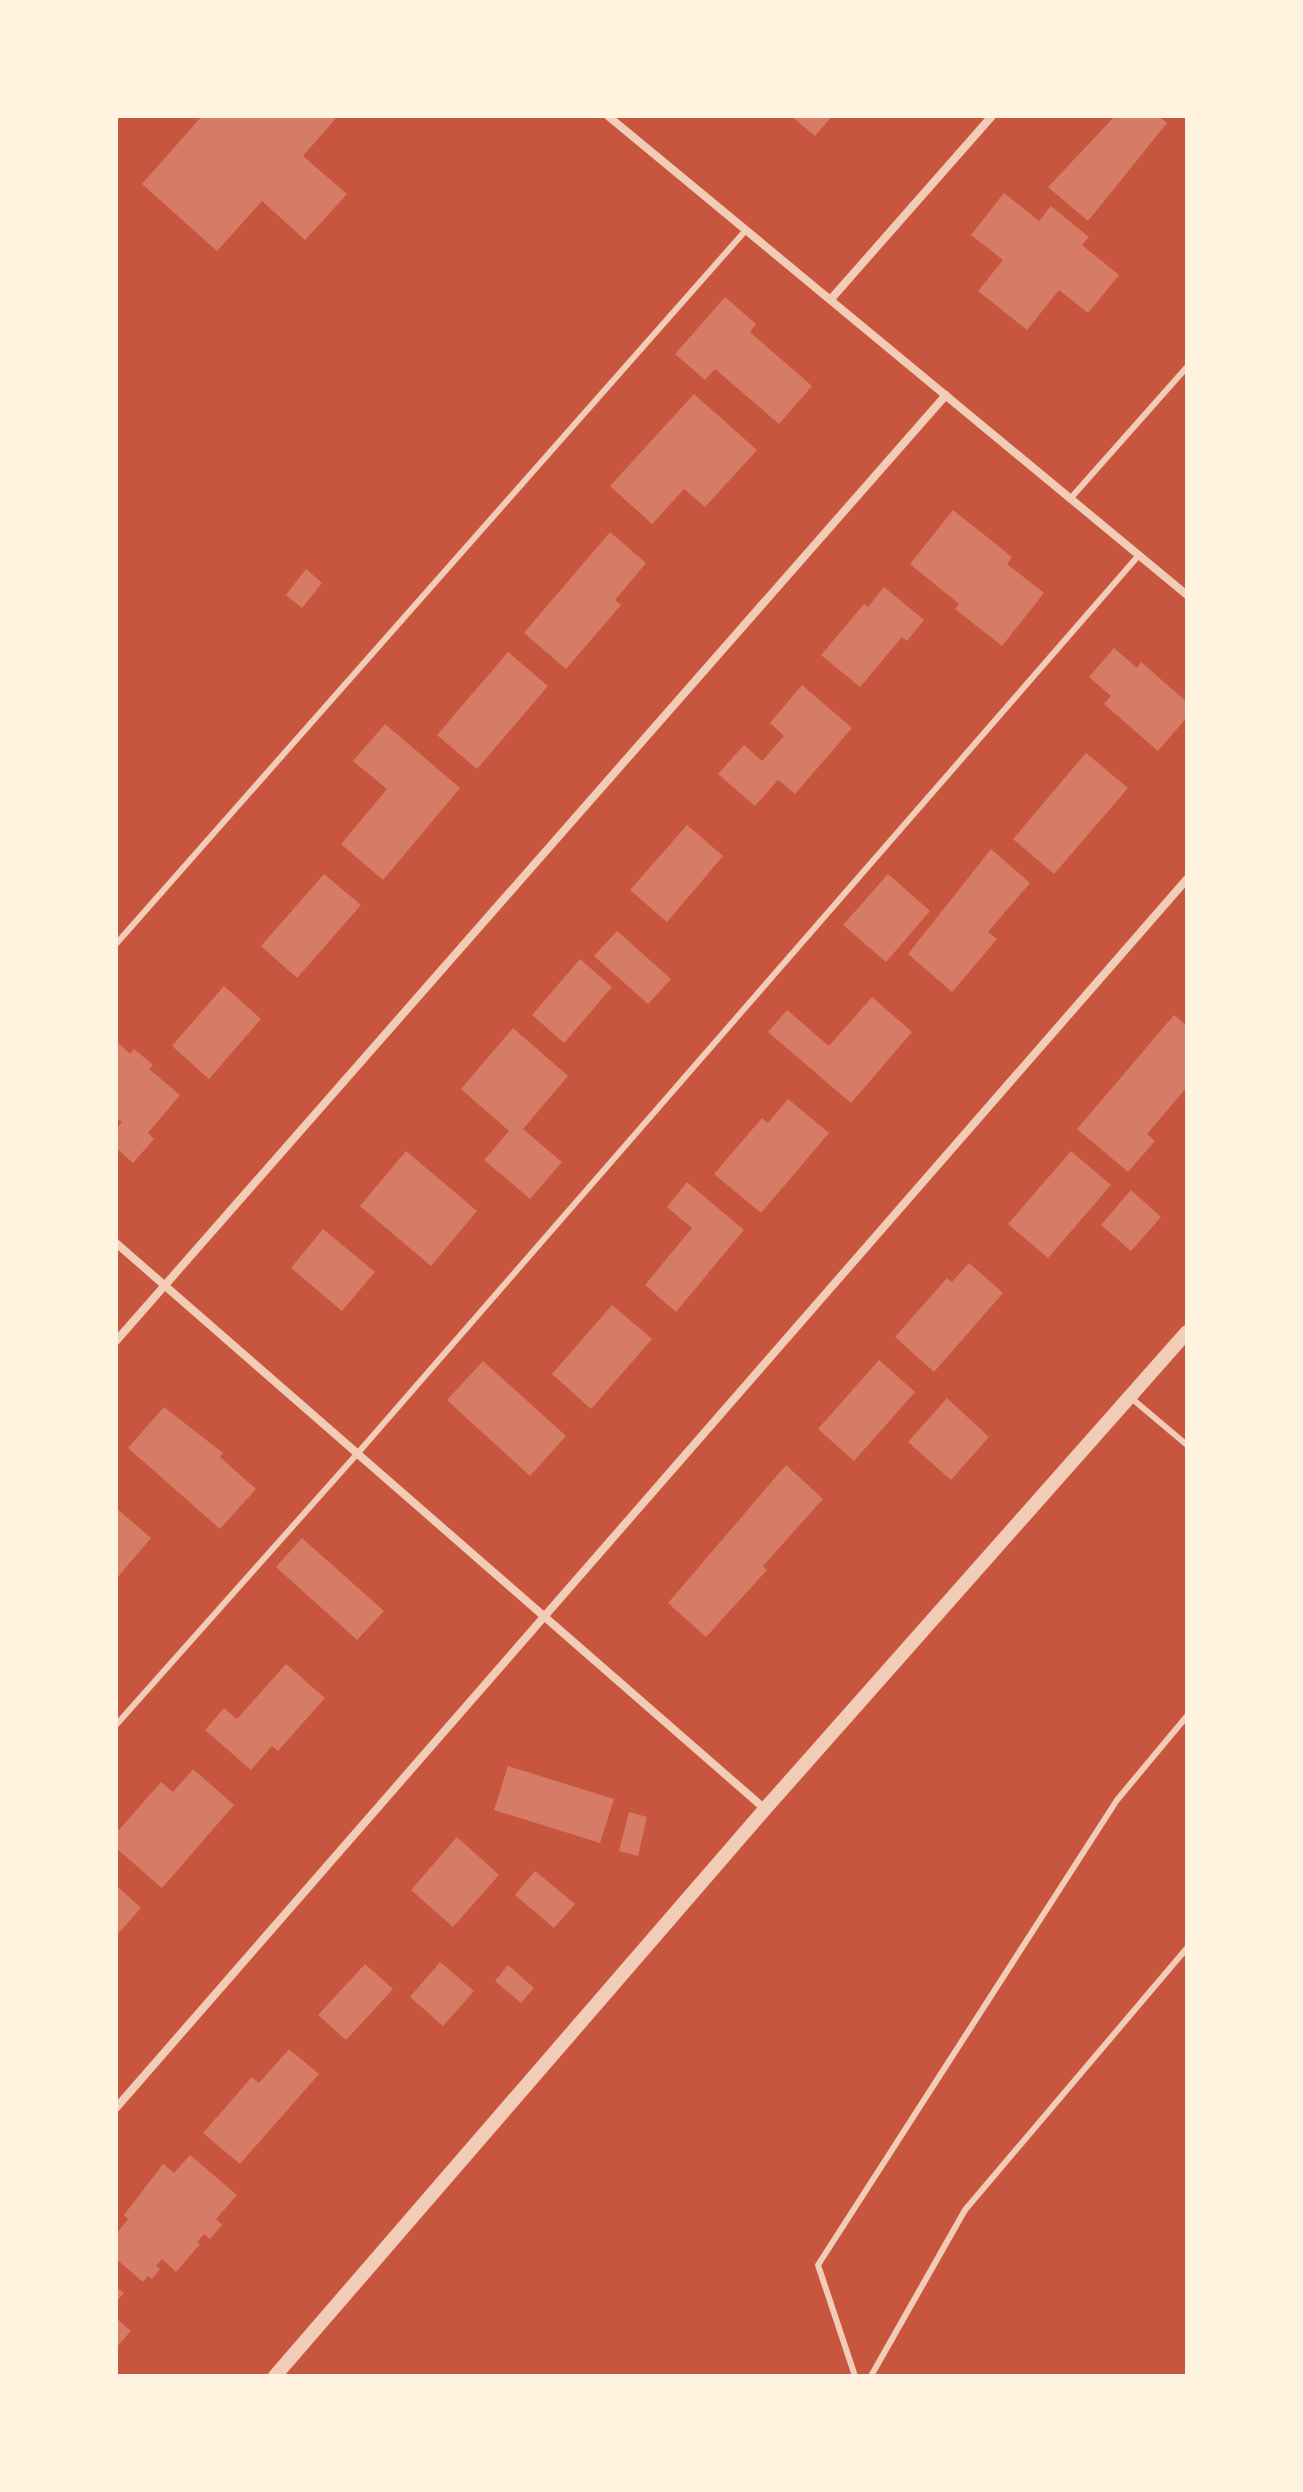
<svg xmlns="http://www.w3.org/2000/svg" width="1303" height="2492" font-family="Ubuntu,sans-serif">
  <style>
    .building { fill: #d67c66 }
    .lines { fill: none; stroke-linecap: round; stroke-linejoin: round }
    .service { stroke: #f1ccb7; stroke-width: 6 }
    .minor { stroke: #f1ccb7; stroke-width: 8 }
    .tertiary { stroke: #f1ccb7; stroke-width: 14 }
  </style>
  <rect width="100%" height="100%" fill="#c8553d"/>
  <!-- building -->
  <path class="building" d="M202 116H338L303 156 347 194 305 240 262 201 217 251 142 184Z
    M791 116H832L815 136Z
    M1115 116H1158L1167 123 1088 221 1048 187Z
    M1004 193 1039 221 1051 206 1089 237 1082 245 1119 275 1088 313 1059 290 1027 330 978 291 1003 260 971 235Z
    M725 297 756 324 750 332 812 386 779 424 715 369 705 380 675 354Z
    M694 394 757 450 705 507 684 489 652 524 610 486Z
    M953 510 1012 557 1007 564 1044 593 1002 646 955 609 959 604 910 564Z
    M610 532 646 563 615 600 621 605 566 669 524 633Z
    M306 569 322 583 302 608 286 595Z
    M884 587 924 620 907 641 902 637 860 687 821 655 864 604 868 607Z
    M1114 648 1137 668 1141 662 1187 702V717L1158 751 1104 704 1111 696 1089 677Z
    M508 652 548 686 477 769 437 735Z
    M802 685 852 728 795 794 778 780 755 806 718 774 744 745 762 761 784 736 770 723Z
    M385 724 460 788 383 880 341 844 387 789 353 761Z
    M1086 753 1128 788 1054 874 1013 839Z
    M687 825 723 856 667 922 630 890Z
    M991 849 1030 883 988 932 997 939 952 992 908 954Z
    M324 874 361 905 297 978 261 946Z
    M888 874 930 911 886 962 843 925Z
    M617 931 671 979 648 1004 594 956Z
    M580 959 612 987 564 1043 532 1015Z
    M224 986 261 1019 209 1079 172 1046Z
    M872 997 912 1032 851 1103 768 1032 787 1010 829 1046Z
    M1174 1015 1187 1026V1087L1147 1134 1155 1141 1128 1172 1077 1129Z
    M513 1028 568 1076 523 1129 562 1162 530 1199 484 1160 509 1131 461 1089Z
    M116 1041 130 1054 134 1049 153 1065 149 1069 180 1095 148 1133 154 1139 133 1163 116 1148V1129L122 1122 116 1117Z
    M788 1099 829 1133 761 1213 714 1174 762 1118 768 1123Z
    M406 1151 477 1211 431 1266 360 1206Z
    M1071 1151 1111 1185 1048 1258 1008 1224Z
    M687 1182 744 1230 676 1312 645 1285 692 1228 667 1207Z
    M1131 1190 1161 1217 1131 1251 1101 1225Z
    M323 1229 375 1272 342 1311 291 1268Z
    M969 1263 1003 1293 934 1372 895 1337 947 1278 952 1282Z
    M612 1305 652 1339 591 1409 552 1374Z
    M879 1360 915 1392 854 1461 818 1429Z
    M483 1361 566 1436 530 1476 447 1400Z
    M947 1398 989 1437 951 1480 908 1442Z
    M164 1407 223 1453 220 1457 256 1489 220 1529 128 1448Z
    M786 1465 823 1499 763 1566 767 1570 706 1637 668 1603Z
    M116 1508 151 1538 116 1579Z
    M302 1538 384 1611 357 1640 276 1567Z
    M286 1664 325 1698 278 1751 272 1746 251 1770 205 1730 224 1708 237 1719Z
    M508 1766 614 1799 600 1843 494 1810Z
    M193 1769 234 1805 162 1888 116 1848V1828L119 1830 161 1782 173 1792Z
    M629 1812 647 1817 638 1856 619 1851Z
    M457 1837 499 1875 453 1927 411 1890Z
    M535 1871 575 1904 554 1928 515 1895Z
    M116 1885 141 1908 116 1936Z
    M440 1962 474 1991 443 2026 410 1997Z
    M365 1964 393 1989 346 2040 318 2015Z
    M508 1965 534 1988 521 2003 495 1981Z
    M289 2049 319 2074 240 2164 203 2133 252 2077 259 2083Z
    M190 2155 237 2195 216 2219 222 2225 210 2239 204 2234 197 2242 200 2244 176 2272 162 2259 156 2266 160 2269 152 2279 148 2276 143 2282 116 2259V2234L128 2219 124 2215 163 2164 174 2173Z
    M116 2287 124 2293 116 2302Z
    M116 2318 131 2331 116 2348Z"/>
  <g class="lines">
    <!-- service -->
    <path class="service" d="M1070 499 1187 367
      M116 944 746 230
      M1130 1397 1187 1445
      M116 1725 357 1454 1139 555
      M855 2376 818 2265 1117 1800 1187 1716
      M871 2376 965 2210 1187 1948"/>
    <!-- minor -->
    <path class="minor" d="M608 116 1187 595
      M831 299 992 116
      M116 1243 765 1809
      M116 1341 946 395
      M116 2108 1187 879"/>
    <!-- tertiary -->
    <path class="tertiary" d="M275 2376 765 1809 1187 1332"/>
  </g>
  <!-- border -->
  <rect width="1303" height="2492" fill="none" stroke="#fff3e0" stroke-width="236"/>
</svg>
